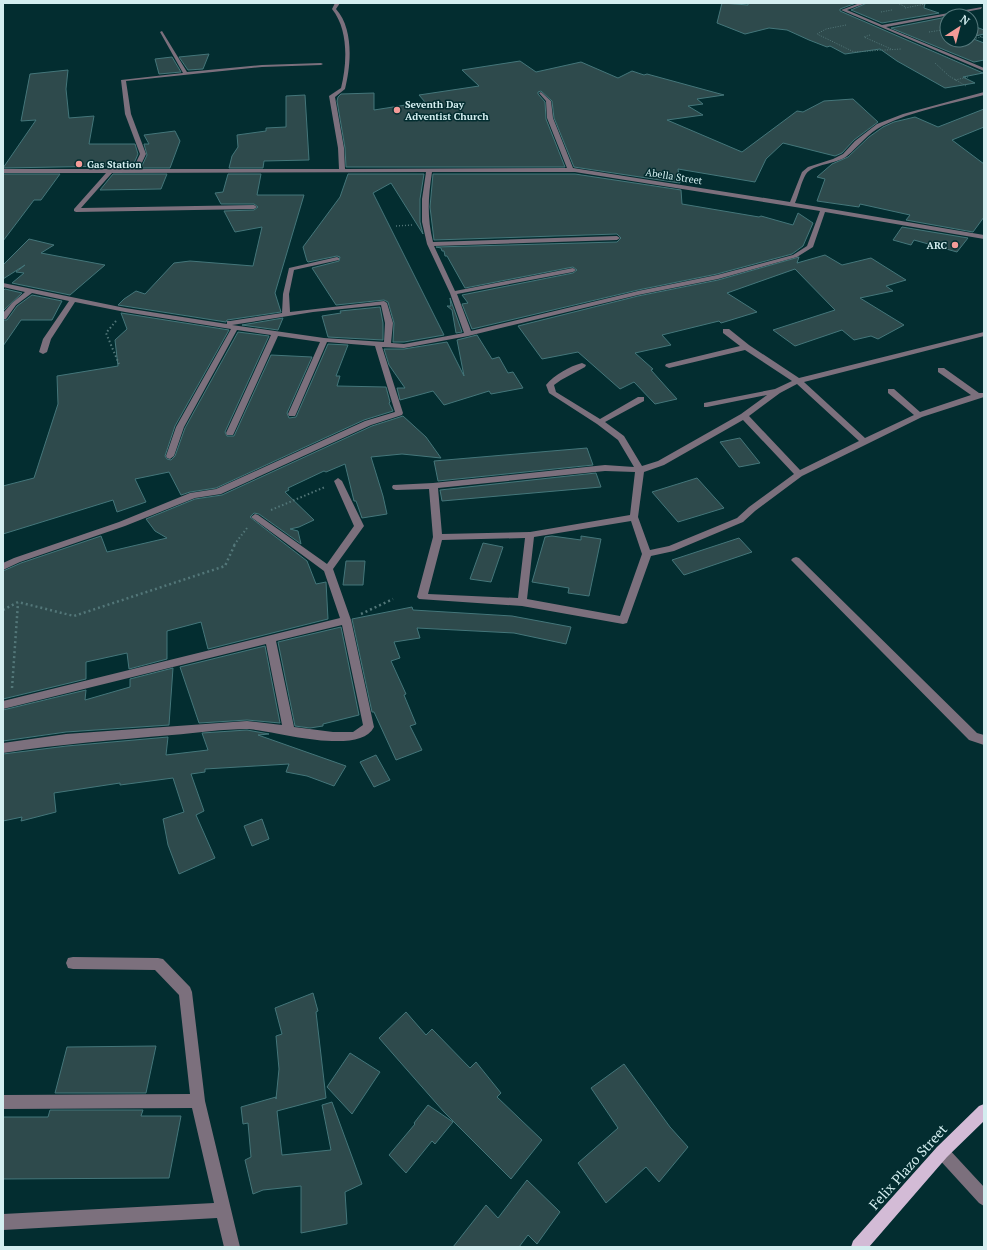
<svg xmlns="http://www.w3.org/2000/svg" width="987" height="1250" font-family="'PT Serif',serif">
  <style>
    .building { fill: #2e4a4c; stroke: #44767a }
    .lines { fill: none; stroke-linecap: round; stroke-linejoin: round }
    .path-far3 { stroke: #537779; stroke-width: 1; stroke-dasharray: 1 1.5; stroke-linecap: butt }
    .path-far2 { stroke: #537779; stroke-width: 1.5; stroke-dasharray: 1 2; stroke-linecap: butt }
    .path-far1 { stroke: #537779; stroke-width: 2; stroke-dasharray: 1.5 2.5; stroke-linecap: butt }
    .path { stroke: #537779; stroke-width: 2.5; stroke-dasharray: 2 3; stroke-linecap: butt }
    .minor { fill: #7c707d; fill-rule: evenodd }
    .major { fill: #d3bbd6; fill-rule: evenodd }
    .poi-dot { fill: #f59b98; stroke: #032d30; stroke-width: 1.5 }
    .labels { text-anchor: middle; stroke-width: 3; stroke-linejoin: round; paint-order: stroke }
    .far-poi-label { font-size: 10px; font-weight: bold; fill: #d4eef0; stroke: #032d30; text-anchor: start }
    .far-street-label { font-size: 10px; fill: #d4eef0; stroke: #032d30 }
    .near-street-label { font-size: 14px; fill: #d4eef0; stroke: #032d30 }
  </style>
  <rect width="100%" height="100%" fill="#032d30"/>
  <!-- building -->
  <path class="building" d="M722 3 748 5V3H856L840 9V11L983 73 963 77 975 83 945 88 897 61 880 49 845 54 830 46 827 47 809 40 787 30 769 28 745 34 717 23Z
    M867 3H925L924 8 939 13 882 23 851 10Z
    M947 17V40H971V38L984 43V60L974 62 891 28Z
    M971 25 984 30V34L971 37Z
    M209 54 203 69 188 70 179 57Z
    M172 57 181 72 159 74 155 59Z
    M520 61 536 72 581 62 618 78 632 71 644 75 647 74 724 95 697 99 703 104 688 106 703 115 667 120 742 152 797 111 803 112 824 101 853 99 878 122 854 140 842 153 835 156 783 143 766 159 755 182 678 169 680 183 574 167 554 118 552 101 541 91 538 92V94L545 102 546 119 565 167H346L345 148 337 101 338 97 341 94 374 93V110L425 102 419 95 479 86 462 70Z
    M68 70 66 89 69 118 94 116 89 144H135L138 154 132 168H112L113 166 3 168 36 120 21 121 30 74Z
    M305 95 309 160 264 161 263 168H229L232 156 238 147 237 135 266 131V128L286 127V96Z
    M984 109V127L952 140 984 164V217L973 232 906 220 910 215 860 204 859 207 817 201 825 179 817 177 832 164 848 157 869 137 883 127 894 122 915 117 938 127Z
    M175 131 180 141 170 168H141L147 155 144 144H149L144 135Z
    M3 174H60L41 200H34L3 241Z
    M113 174H167L161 189 100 190Z
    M228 174H261L257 195H304L275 293 281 312 227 320 226 322 118 305 124 299 136 291 145 294 174 263 190 261 253 266 262 227 235 232 224 211 254 210 258 207 254 204H221L215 193 223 192Z
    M348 174H424L420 199V222L423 234 391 183 373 193 444 335 404 342H393L394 323 388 302 384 300 336 305 312 268 339 261 340 257 337 256 308 262 307 261 303 247 340 197Z
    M433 174H575L681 190 682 204 759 217 761 216 793 225 798 213 813 223 803 246 792 254 717 274 638 290 472 329 462 304 468 303 462 295 573 273 577 270 573 267 465 288 447 256H445L444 251H442L441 248 436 247 617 242 621 238 617 234 434 240 430 207Z
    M902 227 968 238 957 252 914 240 911 245 893 240Z
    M29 239 54 245 41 253 105 265 70 295 12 283 24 273 16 272 25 265 3 279V265Z
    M825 255 842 265 871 258 906 280 886 286 893 291 860 298 904 325 878 339 871 336 854 340 842 330 795 346 773 330 835 310 795 269 727 293 757 312 721 323 719 321 662 335 671 345 635 353 653 369 651 370 677 399 655 404 634 382 620 389 578 352 542 359 518 326 638 296 718 280 799 257 797 263Z
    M5 289 22 293 3 311V291Z
    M32 295 62 301 52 320H21L3 346V320H7L17 306Z
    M450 298 462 332 456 333 452 310 447 306H451Z
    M380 307 383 323V340L328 337 322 316 341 313 340 311Z
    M121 313 229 330 175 426 165 456 167 459 171 460 175 456 185 428 238 332 269 336 225 432 227 436H234L271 355 312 357 287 413 289 418 296 417 328 344 348 345 336 376H340L337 386 386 387 390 402 389 403 393 411 364 420 216 488 190 492 181 495 169 472 135 479 146 502 117 512 113 500 3 534V486L34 478 58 404 57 376 118 366 115 340 127 329Z
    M283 318 278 330 242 325Z
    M477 335 492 359 499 357 508 373 513 372 523 388 491 394 489 391 444 405 433 391 400 400 397 388H405L389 365 384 349H404L447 342 464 376 457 340Z
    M403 416 426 437 441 458 402 454 371 457 383 496 387 514 362 518 356 501H354L345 464 326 472 324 471 288 488 289 490 285 492 314 520 299 527 290 529 298 531 301 544 259 514 254 513 250 517 307 561 316 584 326 582 328 619 208 649 201 622 167 631V659L129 669 127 653 86 662V679L3 699V571L21 563 101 536 107 552 167 538 155 531 146 519 195 499 222 495 372 426Z
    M740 438 760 463 739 467 720 442Z
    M587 448 593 465 438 481 434 461Z
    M596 473 601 487 442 501 440 490Z
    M697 478 724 508 678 522 652 492Z
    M552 536 581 540V536L601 539 589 596 568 593 569 588 532 582 545 537Z
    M739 538 752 552 684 575 672 560Z
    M483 543 503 547 491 582 470 579Z
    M346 561H365L363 585H343Z
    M412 607 413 610 512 616 571 627 566 644 514 633 417 628 420 638 394 642 400 658 391 661 406 694 404 695 416 724 410 726 422 750 396 760 374 712H372L352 619Z
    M341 627 359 715 323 724V726L310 728 295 726 278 642Z
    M265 646 280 723 247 720 199 723 180 667Z
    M173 668 169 725 66 732 3 741V710L86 690 85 700 130 687V679Z
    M247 730 269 734 258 735 346 766 334 786 307 776 286 772 289 764 205 769V772L191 774 204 811 196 815 215 858 179 874 168 845 163 819 184 812 173 778 120 785V783L54 793 56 812 21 821 22 817 3 821V754L67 746 168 737 166 755 208 750 202 733Z
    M376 755 390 780 374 787 360 762Z
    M262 819 269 839 252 846 244 826Z
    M313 993 318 1011 316 1012 326 1098 277 1111 282 1155 331 1150 322 1105 332 1102 362 1184 345 1192 347 1224 301 1233V1186L263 1190 253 1194 245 1160 251 1157 248 1123 243 1124 241 1107 276 1097V1099L279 1069 276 1036 282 1034 275 1008Z
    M406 1012 426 1035 432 1029 470 1068 476 1062 501 1093 497 1097 542 1140 511 1179 444 1112 379 1038Z
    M156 1046 146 1093H55L67 1047Z
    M350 1053 380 1072 352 1114 327 1087Z
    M624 1064 670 1127 688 1147 659 1182 646 1167 606 1203 578 1163 618 1128 591 1088Z
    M428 1105 453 1122 435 1144 432 1141 406 1173 389 1155 415 1124 414 1123Z
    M50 1110H143L141 1116H181L169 1178 3 1179V1117H48Z
    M527 1180 560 1212 537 1244 528 1235 519 1247H453L486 1205 498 1218Z"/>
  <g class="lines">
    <!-- path-far3 -->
    <path class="path-far3" d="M897 3 906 7
      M905 8 930 3
      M881 12 892 10
      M846 25 826 29 817 34 854 52 901 49
      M929 32 942 30
      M971 32 984 38
      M870 35 864 37 891 49
      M971 39 982 37
      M954 43 967 40
      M935 63 949 76 966 86
      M955 80 968 77"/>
    <!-- path-far2 -->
    <path class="path-far2" d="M396 226 412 225"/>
    <!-- path-far1 -->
    <path class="path-far1" d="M116 321 106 333 119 364
      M271 510 325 487
      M234 545 247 528"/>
    <!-- path -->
    <path class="path" d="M3 610 18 602 74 616 225 566 235 544
      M361 614 393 599
      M12 688 18 603"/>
    <!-- minor -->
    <path class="minor" d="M335 3H340L336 9C354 29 351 65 345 89L335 97 344 148 345 169 567 168 547 118 546 101 539 93 541 92 551 101 553 118 573 168 790 202 802 172 808 167 833 159 843 154 855 141 877 124 903 114 984 92V95C951 104 912 111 882 126 868 133 859 146 847 156 837 164 813 164 806 174 801 182 799 194 795 203L984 235V239L825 212 813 247 797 257 718 279 638 295 468 336 404 348 382 347 403 413 402 415 371 425 221 494 195 498 125 526 20 562 3 570V563L14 558 119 522 190 493 216 489 365 421 395 412 375 346 327 342 296 414 295 416H289L288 414 320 342 278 336 234 433 233 435H227L226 433 271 335 237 330 184 427 174 456 170 459 167 458 166 456 176 427 231 329 125 312 75 302 51 339 47 352 43 354 39 352 43 339 69 301 32 293 16 305 6 319H3V313L12 303 25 292 3 287V283L125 308 227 324V321H230L282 313 283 294 289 268 337 257 339 258V260L294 270 289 294 290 312 384 301 387 303 393 323 391 343 404 344 464 333 450 293 427 244 422 222V199L426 172 112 173 81 208 254 205 257 207 254 209 76 212 74 211V209L106 173H3V169H133L140 154 125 114 121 80 183 73 160 32 162 31 187 72 262 65 321 63 323 64 321 65 262 67 126 81 131 114 146 154 139 169H339L338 148 329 96 341 88C347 64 349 30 332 9ZM432 172H575L820 211 807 246 793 255 717 275 638 291 471 331 457 294 573 272 576 270 573 268 455 291 434 246 617 240 620 238 617 236 433 242C427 217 428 198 432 172ZM381 305 385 323 384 342 324 338 232 325 313 312Z
      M860 3H866L847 10 882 25 982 7 981 9 886 27 984 68V71L841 10Z
      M723 329H729L749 345 799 378 984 332V336L804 382 865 438 914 415 888 393V389H894L920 412 971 395 938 372V368H944L979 393H984V397L922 417 802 476 755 511 743 522 674 551 651 556 627 623 623 624 522 606 419 599 417 597 433 537 429 489 396 490 393 489 392 487 393 485 433 483 605 465 634 467 618 440 597 424 549 393 546 385C554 375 570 366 582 363L586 365 585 367 561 380 554 385 556 392 600 419 638 397H644V401L605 422 624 436 642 466 658 461 741 414 767 395 707 407H704V403L775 389 792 381 745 350 669 368 665 366 666 364 740 346 723 333ZM797 384 859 441 800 470 749 416 780 393ZM743 420 794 474 749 507 737 518 669 546 650 550 638 517 644 472 664 465ZM605 471 635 472 630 515 530 532 442 534 438 488ZM631 521 642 554 620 616 527 599 534 537ZM525 538 518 598 428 594 442 540Z
      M338 478 342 481 364 526 333 569 351 620 374 727C359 757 274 730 247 729 223 729 196 733 172 735 115 740 60 744 3 753V743L66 734 247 721 282 725 266 644 3 709V701L340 618 324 571 251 517 255 514 258 515 327 564 354 526 334 481ZM342 625 363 725 353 732H333L294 727 276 641Z
      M796 557 799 558 977 733 984 735V745L969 740 793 562 791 560 793 558Z
      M73 957 158 958 163 959 190 987 192 992 205 1101 240 1247H224L217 1218 3 1230V1214L214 1203 192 1108 3 1109V1095L190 1094 179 995 155 970 73 969 68 968 66 963 68 958Z
      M942 1145 947 1147 984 1187V1206L979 1203 937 1157 935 1152 937 1147Z"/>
    <!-- major -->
    <path class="major" d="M984 1104V1121L947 1157 869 1247H851L853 1241 937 1147 979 1106Z"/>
  </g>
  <!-- markers -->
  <g class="poi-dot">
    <circle cx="397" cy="110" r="4"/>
    <circle cx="79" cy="164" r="4"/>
    <circle cx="955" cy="245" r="4"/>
  </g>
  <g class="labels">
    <!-- far-poi labels -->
    <g class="far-poi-label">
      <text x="405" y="108">Seventh Day<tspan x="405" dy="12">Adventist Church</tspan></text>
      <text x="87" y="168">Gas Station</text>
      <text x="947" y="249" text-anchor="end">ARC</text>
    </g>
    <!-- far-street labels -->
    <g class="far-street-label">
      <text transform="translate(674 176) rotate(9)" y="4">Abella Street</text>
    </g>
    <!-- near-street labels -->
    <g class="near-street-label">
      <text transform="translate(908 1167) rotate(-48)" y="5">Felix Plazo Street</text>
    </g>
  </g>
  <!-- border -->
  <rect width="987" height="1250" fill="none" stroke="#d4eef0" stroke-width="8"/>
  <!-- north arrow -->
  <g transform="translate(959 28) rotate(36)"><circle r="19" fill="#032d30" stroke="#577a7d"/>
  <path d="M0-3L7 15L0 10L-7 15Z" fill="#f59b98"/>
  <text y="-6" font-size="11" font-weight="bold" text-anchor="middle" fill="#d4eef0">N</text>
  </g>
</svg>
